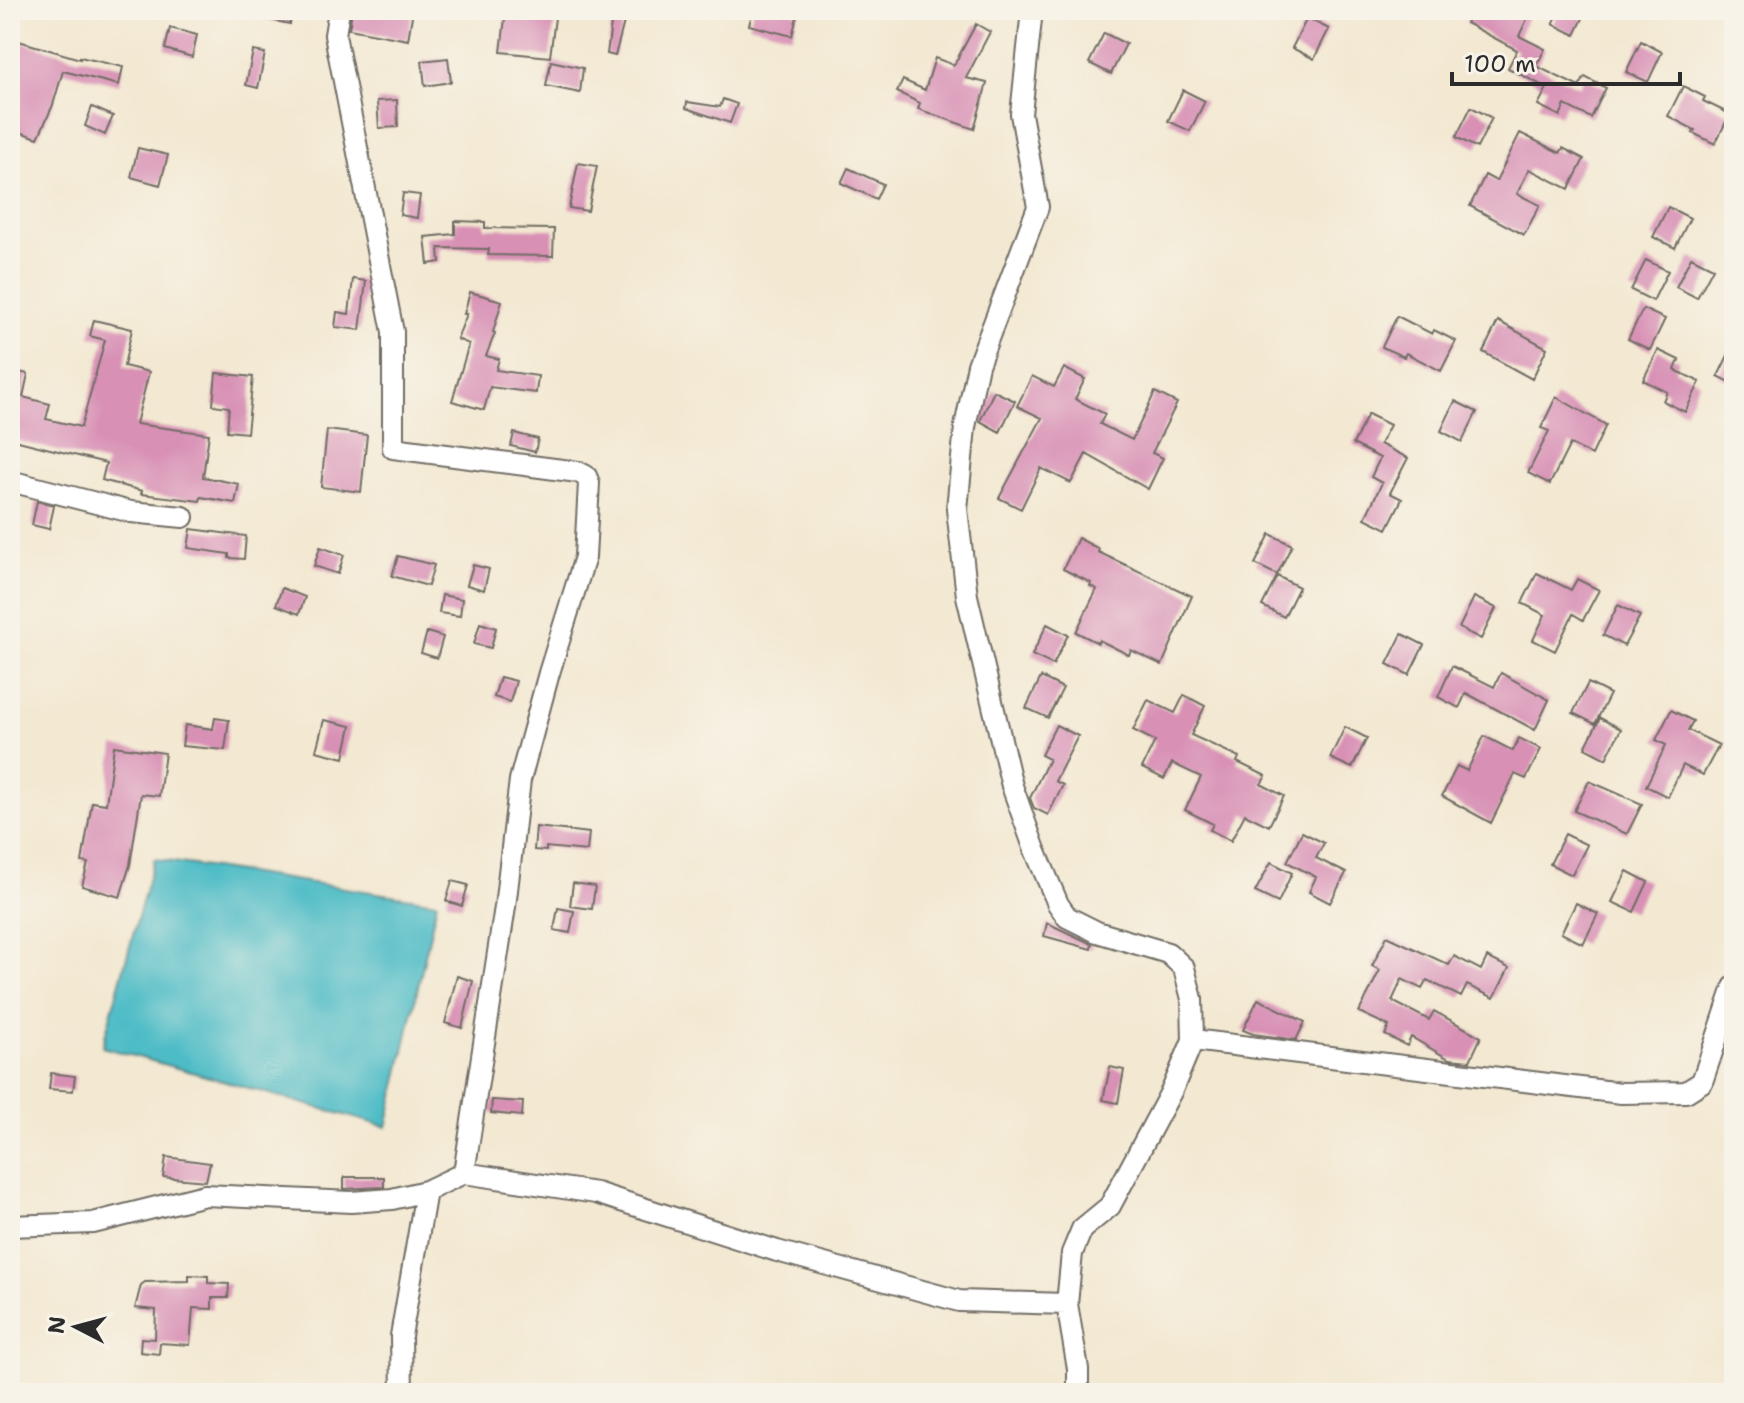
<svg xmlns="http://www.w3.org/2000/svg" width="1744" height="1403" font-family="'Shantell Sans',sans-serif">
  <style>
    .water { fill: #4ebcc6; stroke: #3c7478; stroke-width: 2 }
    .building { fill: #d890b5 }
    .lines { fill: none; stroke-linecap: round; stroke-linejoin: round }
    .minor-casing { stroke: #716d65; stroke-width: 24 }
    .minor { stroke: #fff; stroke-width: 20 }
  </style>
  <rect width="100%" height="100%" fill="#f7f3e8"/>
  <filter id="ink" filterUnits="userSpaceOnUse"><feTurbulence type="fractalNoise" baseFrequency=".0125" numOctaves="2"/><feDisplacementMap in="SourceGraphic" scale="16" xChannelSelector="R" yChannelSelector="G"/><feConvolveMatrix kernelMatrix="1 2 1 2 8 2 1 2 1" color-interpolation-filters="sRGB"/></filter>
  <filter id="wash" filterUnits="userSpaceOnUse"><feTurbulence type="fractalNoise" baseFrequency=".006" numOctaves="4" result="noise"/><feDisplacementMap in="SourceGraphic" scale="32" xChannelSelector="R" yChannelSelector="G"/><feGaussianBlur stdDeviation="1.8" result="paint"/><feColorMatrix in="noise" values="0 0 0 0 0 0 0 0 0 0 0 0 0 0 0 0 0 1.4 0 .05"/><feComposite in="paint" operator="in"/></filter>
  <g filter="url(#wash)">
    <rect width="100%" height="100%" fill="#f3e8d1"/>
    <!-- water -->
    <path class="water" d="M154 859 437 902 387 1127 102 1047Z"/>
    <g id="blocks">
      <!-- building -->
      <path class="building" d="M250 10H292L290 24 250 16Z
        M352 10H413L408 40 349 29Z
        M506 10H556L550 57 501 52Z
        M753 10H787L798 13 792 36 749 25Z
        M1472 10H1513L1528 17 1519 36 1545 49 1536 66 1579 87 1585 77 1606 88 1591 118 1565 105 1560 116 1538 105 1547 88 1508 68 1517 50 1466 23Z
        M1560 10H1587L1575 35 1553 24Z
        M612 16 625 18 615 56 607 54Z
        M1307 18 1329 29 1314 59 1292 48Z
        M976 24 990 32 966 78 987 83 974 129 918 109 920 103 897 92 903 80 925 90 935 58 954 65Z
        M170 28 197 35 192 57 165 49Z
        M1104 33 1126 44 1111 74 1089 63Z
        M12 39 80 59V57L123 67 119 85 63 71 53 105 38 138 10 129V46Z
        M1641 41 1662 52 1648 82 1626 72Z
        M253 51 265 53 258 88 246 85Z
        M448 58 451 82 425 86 422 61Z
        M551 61 583 68 580 93 546 86Z
        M1683 86 1705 97 1703 101 1730 114 1715 144 1693 133 1695 130 1668 116Z
        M1183 90 1205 101 1190 131 1168 121Z
        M723 99 737 104 730 123 686 108 687 102 720 107Z
        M397 100 398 127 379 128 377 101Z
        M92 107 113 116 105 135 85 126Z
        M1471 107 1492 118 1477 148 1456 137Z
        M1520 133 1560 153 1563 148 1584 159 1569 189 1529 169 1517 194 1540 205 1524 235 1470 206 1485 175 1496 181Z
        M138 148 168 155 160 185 131 177Z
        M578 163 597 166 588 211 569 208Z
        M848 168 883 184 876 199 841 183Z
        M403 193 420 195 417 218 400 215Z
        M1668 207 1690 218 1675 248 1653 237Z
        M455 221 485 222V228L554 229 553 256 488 255 489 249 439 248 440 262 428 264 425 237 455 234Z
        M1691 257 1713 268 1697 298 1676 287Z
        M1646 260 1668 271 1653 301 1631 290Z
        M353 279 366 281 360 330 335 327 337 312 349 314Z
        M470 292 502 301 493 332 495 333 486 356 499 359 496 370 538 376 536 393 490 387 484 410 452 401 469 344 457 339 467 314H464Z
        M1643 309 1665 319 1650 350 1628 339Z
        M1397 316 1432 334 1434 330 1456 341 1441 371 1406 353 1404 357 1382 347Z
        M94 320 132 329 124 366 149 372 136 424 209 434 203 477 239 484 235 503 201 497 200 501 141 494 142 491 102 480 106 463 10 439V370L28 374 23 397 50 404 46 419 81 427 105 340 90 336Z
        M1498 321 1547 348 1532 379 1483 352Z
        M1734 343V384L1718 376Z
        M1658 350 1679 360 1675 370 1700 382 1685 412 1663 401 1667 392 1643 380Z
        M1064 368 1085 379 1075 399 1105 414 1100 424 1132 440 1155 392 1177 403 1152 453 1163 458 1148 489 1086 454 1071 483 1041 468 1021 509 999 498 1042 418 1017 406 1032 376 1054 387Z
        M216 373 253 377 247 433 227 431 229 407 213 405Z
        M994 391 1015 401 1000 432 980 421Z
        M1556 397 1606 425 1592 455 1570 444 1550 484 1528 473 1549 431 1541 428Z
        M1455 401 1477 412 1462 442 1441 431Z
        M1368 414 1390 425 1380 444 1408 458 1390 493 1402 499 1387 529 1365 518 1382 483 1371 477 1380 458 1353 444Z
        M327 430 367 435 361 492 321 487Z
        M514 433 538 439 535 452 511 446Z
        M37 501 54 506 49 529 32 525Z
        M191 529 246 536 244 559 229 558V554L188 548Z
        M1270 534 1292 545 1277 575 1255 564Z
        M1078 538 1099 549 1098 552 1192 596 1162 665 1131 650 1129 655 1099 640 1098 643 1076 632 1097 589 1090 586 1091 583 1063 569Z
        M320 547 344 555 338 574 314 566Z
        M398 556 434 565 428 586 392 576Z
        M473 565 489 569 484 590 467 585Z
        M1537 573 1571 590 1577 579 1599 590 1583 620 1573 614 1555 651 1533 640 1545 615 1522 603Z
        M1277 576 1299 587 1284 617 1262 606Z
        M282 588 305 597 299 614 276 605Z
        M442 595 462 599 460 616 439 613Z
        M1474 597 1496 608 1481 639 1459 628Z
        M1618 605 1640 616 1624 646 1603 635Z
        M480 623 496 628 491 648 474 644Z
        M1047 624 1068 635 1053 665 1032 655Z
        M427 632 443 637 437 658 421 653Z
        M1402 634 1424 645 1409 675 1387 664Z
        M1452 666 1494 687 1501 673 1549 700 1535 730 1466 693 1459 708 1438 697Z
        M500 677 516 681 510 702 494 697Z
        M1041 677 1063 688 1048 718 1026 708Z
        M1588 683 1610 694 1595 724 1573 713Z
        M1184 695 1205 706 1191 735 1239 757 1237 762 1266 776 1261 784 1284 796 1269 826 1245 814 1231 841 1210 830 1213 824 1185 810 1201 777 1172 763 1164 779 1142 768 1155 741 1133 730 1148 700 1175 713Z
        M1671 710 1693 721 1688 730 1719 745 1703 775 1683 765 1668 797 1646 786 1666 745 1656 740Z
        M215 718 229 720 225 750 182 746 185 725 213 729Z
        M1600 718 1621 729 1606 759 1585 748Z
        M324 720 351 726 344 758 316 751Z
        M1056 725 1078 736 1055 781 1063 785 1048 815 1034 808 1030 798 1049 759 1041 755Z
        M1345 727 1367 738 1352 768 1330 758Z
        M1484 736 1513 751 1519 738 1541 749 1526 779 1515 774 1491 823 1442 796 1457 766 1467 771Z
        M114 746 165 753 159 796 141 794 130 865 120 897 82 886 88 863 82 862 92 802 106 804Z
        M1589 781 1642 804 1627 834 1574 811Z
        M536 827 589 833 587 851 546 847V851L534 850Z
        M1302 832 1324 843 1316 858 1346 873 1330 903 1309 892 1316 877 1287 862Z
        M1565 834 1587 845 1572 875 1550 864Z
        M1271 862 1292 873 1278 903 1255 892Z
        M1627 871 1648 882 1634 912 1612 902Z
        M452 881 468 885 462 906 446 901Z
        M573 883 595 886 592 909 570 906Z
        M1576 903 1598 914 1583 944 1561 933Z
        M558 908 574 911 570 933 554 930Z
        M1047 923 1092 944 1091 949 1044 936Z
        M1387 936 1449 965 1454 956 1481 970 1487 957 1509 968 1494 998 1467 985 1461 997 1427 980 1422 989 1402 979 1392 1001 1429 1020 1434 1011 1481 1037 1470 1061 1449 1059 1411 1037 1407 1046 1385 1035 1389 1026 1359 1012 1380 970 1372 966Z
        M457 976 473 981 462 1028 445 1023Z
        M1258 999 1305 1022 1296 1040 1253 1034 1243 1030Z
        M1110 1067 1124 1070 1118 1103 1103 1100Z
        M51 1073 75 1076 73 1091 49 1089Z
        M492 1100 523 1102 522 1116 491 1113Z
        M166 1157 210 1163 206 1181 163 1177Z
        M344 1177H384V1187L344 1189Z
        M189 1275 208 1276V1283L229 1284 228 1298H212V1309L193 1308 190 1345 160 1343 159 1354 140 1352 141 1338 155 1339 156 1310 135 1308 141 1285 145 1282 189 1281Z"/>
    </g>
  </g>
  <g filter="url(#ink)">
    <use href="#blocks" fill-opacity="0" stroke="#716d65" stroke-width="2"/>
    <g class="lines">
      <!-- minor casing -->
      <g class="minor-casing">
        <path id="minor" d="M339 10 335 35 393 332V448L578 472 586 476 589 483 585 557 549 673 520 780 505 907 464 1173
          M1032 10 1021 114 1038 207 978 365 965 427 957 509 967 596 1012 786 1035 850 1058 904 1067 917 1097 932 1168 953 1184 968 1192 999 1193 1040 1172 1090 1110 1206 1082 1229 1072 1253 1067 1304 1078 1369V1393
          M10 481 131 512 183 517
          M1193 1040 1621 1093 1686 1092 1702 1082 1734 987
          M10 1226 93 1223 205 1195 351 1202 392 1199 426 1191 464 1173 596 1193 777 1251 959 1301 1067 1304
          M402 1393 401 1336 426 1191"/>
      </g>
      <!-- minor -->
      <use href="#minor" class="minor"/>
    </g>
  </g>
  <!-- margin -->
  <rect width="1744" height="1403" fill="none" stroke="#f7f3e8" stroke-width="40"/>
  <!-- north arrow -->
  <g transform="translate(76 1327) rotate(276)" stroke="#f7f3e8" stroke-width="6" paint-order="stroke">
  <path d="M0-6L14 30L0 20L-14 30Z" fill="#2b2b2b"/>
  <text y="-12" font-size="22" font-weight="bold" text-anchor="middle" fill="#2b2b2b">N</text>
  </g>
  <!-- scale -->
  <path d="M1452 72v12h228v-12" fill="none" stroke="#2b2b2b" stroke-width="4"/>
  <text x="1464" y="72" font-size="24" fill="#2b2b2b" stroke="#f7f3e8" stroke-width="6" paint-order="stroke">100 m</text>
</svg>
